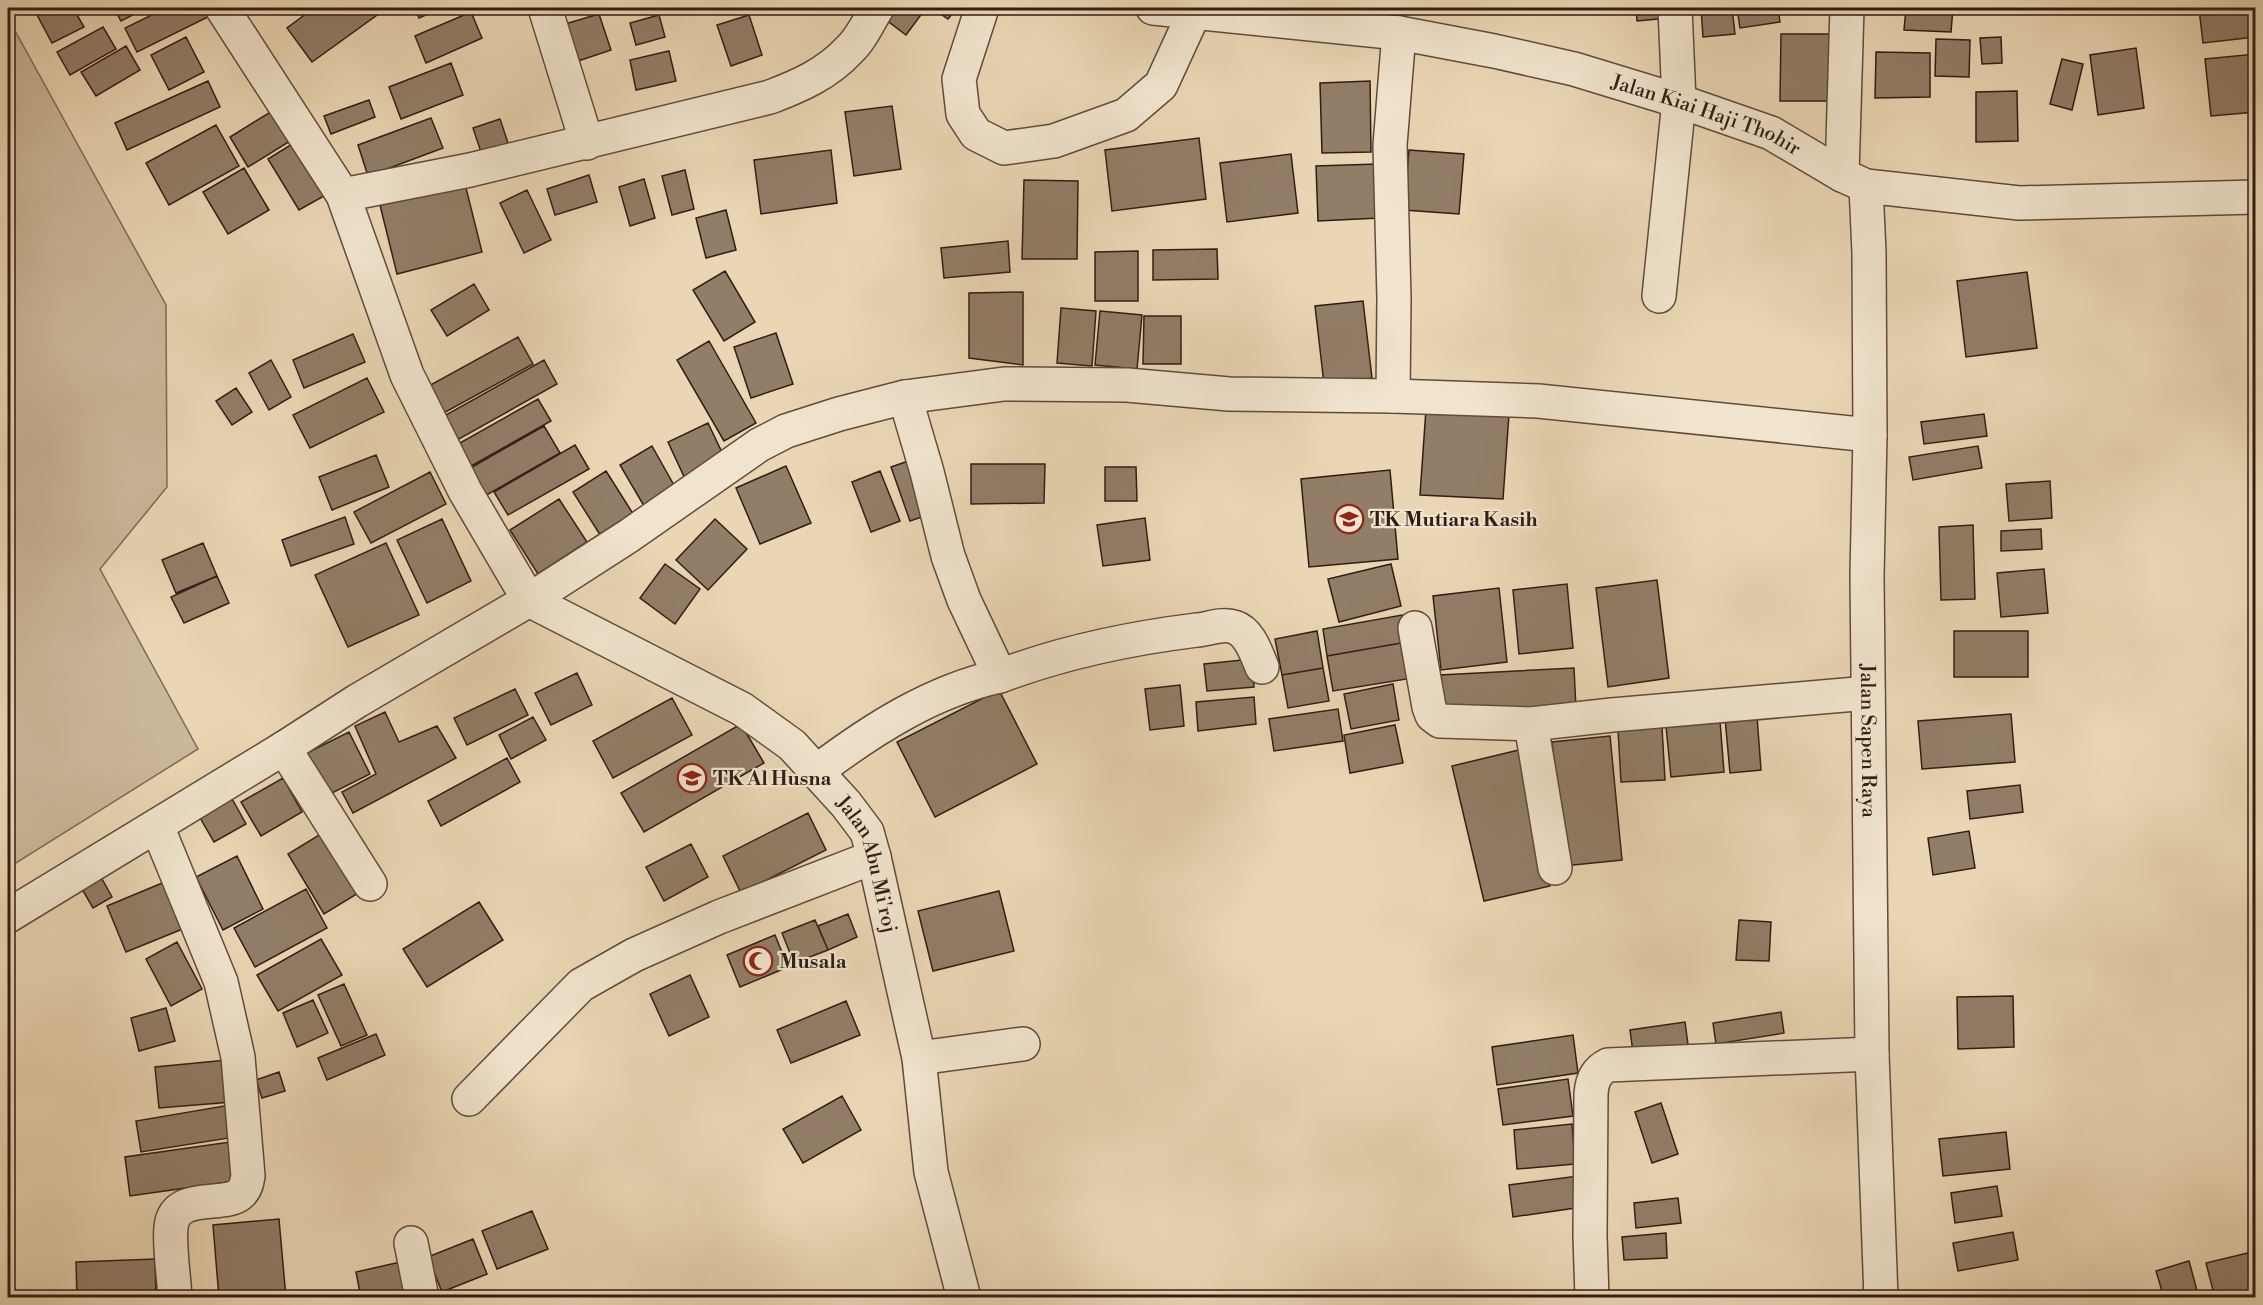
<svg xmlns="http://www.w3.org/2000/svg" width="2263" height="1305" font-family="'Libre Bodoni',serif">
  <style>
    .green { fill: #cbb799; stroke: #7e6a57; stroke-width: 1.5 }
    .building { fill: #927d68; stroke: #321d15; stroke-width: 1.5 }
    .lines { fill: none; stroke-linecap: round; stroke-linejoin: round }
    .minor-casing { stroke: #604b3d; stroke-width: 36 }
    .tertiary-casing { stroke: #604b3d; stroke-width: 36 }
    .minor { stroke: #f1e4ce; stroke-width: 33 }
    .tertiary { stroke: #f1e4ce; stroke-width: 33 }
    .labels { text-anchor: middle; stroke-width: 4.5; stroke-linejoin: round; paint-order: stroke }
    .street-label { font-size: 20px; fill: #321d15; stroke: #f1e4ce }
    .poi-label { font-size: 20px; font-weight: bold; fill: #321d15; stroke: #f1e4ce; text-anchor: start }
  </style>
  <rect width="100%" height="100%" fill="#ead6b4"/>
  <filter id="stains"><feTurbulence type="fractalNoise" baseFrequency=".00333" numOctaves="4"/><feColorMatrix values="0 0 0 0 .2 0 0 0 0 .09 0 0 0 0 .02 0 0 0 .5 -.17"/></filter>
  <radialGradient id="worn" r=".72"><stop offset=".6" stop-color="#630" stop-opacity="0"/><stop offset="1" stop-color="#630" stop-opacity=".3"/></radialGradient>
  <!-- green -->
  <path class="green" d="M8 18 166 305 167 487 100 569 198 749 8 868Z"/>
  <!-- building -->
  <path class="building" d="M47 8H73L84 27 52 43 36 13Z
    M114 8H146L121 21Z
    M166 8H218L220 11 137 52 125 28Z
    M314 8H371L377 15 312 62 287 28Z
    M415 8H442L419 18Z
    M894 8H926L906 35 885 19Z
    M932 8H957L948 19Z
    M1636 8H1669V18L1637 21Z
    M1701 8H1732L1735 34 1703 37Z
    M1737 8H1778L1780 22 1740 28Z
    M1906 8H1953L1951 32 1904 30Z
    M2210 8H2252L2255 37 2203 43 2199 9Z
    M471 12 482 38 426 63 415 36Z
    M599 14 611 50 566 65 555 27Z
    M659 15 665 37 636 45 630 23Z
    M749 15 762 55 731 66 717 25Z
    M103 27 116 49 70 75 57 52Z
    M1781 34H1836L1835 101H1780Z
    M186 37 204 72 169 90 151 55Z
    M2001 37 2002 63 1982 64 1980 38Z
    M1936 39 1970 40 1969 77 1935 76Z
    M126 46 140 70 96 96 81 72Z
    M2136 48 2144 108 2098 115 2090 55Z
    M669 51 676 81 636 90 630 60Z
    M1876 52 1930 53V97L1875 98Z
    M2256 54V112L2211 116 2205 59Z
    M2062 59 2083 64 2072 110 2050 104Z
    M451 63 463 95 401 119 389 87Z
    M208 81 220 107 127 150 115 123Z
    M1370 81 1371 152 1322 153 1320 83Z
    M2017 91 2018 141 1976 142V92Z
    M369 100 375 117 331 134 324 116Z
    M892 106 901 169 854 176 845 112Z
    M277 108 295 138 248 167 230 137Z
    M431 118 443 148 368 176 358 145Z
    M500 119 509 146 482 155 473 128Z
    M216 125 239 166 169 205 146 163Z
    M1199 138 1206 199 1112 211 1105 150Z
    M292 144 324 196 299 210 268 159Z
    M831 150 837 203 761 214 754 160Z
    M1409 150 1464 154 1459 214 1404 210Z
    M1291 154 1298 213 1227 222 1220 163Z
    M1377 164 1379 218 1318 221 1316 166Z
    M244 168 269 210 228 234 203 192Z
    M685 170 694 209 672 215 662 176Z
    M589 175 597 202 555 215 547 189Z
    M644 179 655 218 630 226 619 187Z
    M1024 180 1078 181 1077 259H1022Z
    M465 184 482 252 397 274 380 205Z
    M527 190 551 240 524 253 500 203Z
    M726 210 736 250 706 258 696 218Z
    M1008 241 1010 272 944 278 941 248Z
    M1217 249 1218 279 1153 280V250Z
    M1138 251V301H1095V252Z
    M725 271 755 322 724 341 693 290Z
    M2027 272 2037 348 1966 357 1957 281Z
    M474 284 489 310 447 336 431 310Z
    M1023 292V365L969 358V293Z
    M1363 301 1372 378 1324 384 1315 306Z
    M1061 308 1096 311 1092 366 1057 363Z
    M1100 311 1142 315 1137 369 1095 365Z
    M1144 316H1181V364H1143Z
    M776 333 793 384 751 398 734 347Z
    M353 334 365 362 304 388 293 360Z
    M518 337 533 364 440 415 425 388Z
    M709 341 756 423 724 441 677 360Z
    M271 360 291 397 269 410 249 373Z
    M544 360 557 384 450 444 437 420Z
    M367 378 384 412 310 448 293 415Z
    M236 388 252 412 232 425 216 401Z
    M538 399 551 421 464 470 451 448Z
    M1426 409 1509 414 1503 499 1420 495Z
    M1984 414 1987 436 1924 444 1921 422Z
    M708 423 727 463 687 483 668 442Z
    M544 426 560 453 483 497 467 470Z
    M575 445 589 469 508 515 494 492Z
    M652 446 675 487 644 506 620 465Z
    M1978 446 1982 468 1913 480 1909 457Z
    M376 455 389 487 332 510 319 477Z
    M917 458 936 512 910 521 891 467Z
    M971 464H1045L1044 503 971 504Z
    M786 466 811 523 760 544 736 488Z
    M1105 467H1136L1137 501H1105Z
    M1390 470 1398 559 1309 567 1301 479Z
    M606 471 637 520 604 541 573 492Z
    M880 471 900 521 871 532 852 482Z
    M430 472 446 504 371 543 354 512Z
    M2050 481 2052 518 2009 521 2006 484Z
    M559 499 587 542 538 574 510 530Z
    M345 517 354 544 291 566 282 540Z
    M1145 518 1150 560 1103 566 1097 525Z
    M442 519 471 581 427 603 397 540Z
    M715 519 747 549 708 590 676 560Z
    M1973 525 1975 599 1941 600 1939 527Z
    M2041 529 2042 549 2001 551V531Z
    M203 543 217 576 176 593 162 560Z
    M386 543 419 615 348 647 315 575Z
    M665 564 700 589 675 624 640 598Z
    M1391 564 1401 606 1339 622 1328 579Z
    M2044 569 2048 613 2001 617 1997 573Z
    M217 576 229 603 184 623 171 597Z
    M1657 580 1669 678 1608 687 1596 588Z
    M1567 584 1573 648 1519 654 1513 590Z
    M1499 588 1507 662 1441 670 1433 596Z
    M1402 615 1407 642 1327 656 1323 629Z
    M1317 631 1323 668 1282 675 1275 639Z
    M1954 631H2028V677H1954Z
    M1407 642 1413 678 1333 691 1327 656Z
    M1252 659 1254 687 1207 691 1204 664Z
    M1323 668 1329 701 1288 708 1282 675Z
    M1574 668 1576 709 1442 715 1440 675Z
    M577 673 592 705 551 725 535 693Z
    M1393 684 1399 720 1351 729 1344 694Z
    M1180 685 1184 726 1150 730 1145 689Z
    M515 689 528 715 467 745 454 718Z
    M999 690 1037 764 935 817 897 742Z
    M1254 697 1256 724 1198 731 1196 702Z
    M672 698 692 735 613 778 593 741Z
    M1338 709 1343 741 1274 751 1269 719Z
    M385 712 399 742 437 726 456 758 353 813 342 792 376 774 355 726Z
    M2011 714 2015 762 1922 769 1918 721Z
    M1757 716 1761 770 1730 773 1725 718Z
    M533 717 546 740 511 759 499 735Z
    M1720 721 1724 772 1671 777 1666 726Z
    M741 724 764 763 644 832 621 793Z
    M1395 725 1403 763 1350 773 1344 735Z
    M1662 727 1665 780 1621 782 1618 730Z
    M349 732 370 774 324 797 303 755Z
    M1610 736 1622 860 1564 866 1552 742Z
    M1519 750 1550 886 1484 901 1452 766Z
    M507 758 520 782 441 826 428 801Z
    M283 778 302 812 261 836 241 802Z
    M2020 785 2023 812 1970 819 1967 791Z
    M231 797 246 824 214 842 199 816Z
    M808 813 826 850 741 893 723 856Z
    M1969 831 1975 868 1933 875 1928 838Z
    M324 832 360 892 324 914 288 854Z
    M691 844 708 877 664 901 646 867Z
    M237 856 263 909 223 930 196 877Z
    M101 877 112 897 93 908 82 889Z
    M167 881 185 928 126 952 107 906Z
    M306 889 327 928 255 967 234 928Z
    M999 891 1014 951 933 971 918 911Z
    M479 902 503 940 427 987 403 949Z
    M848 914 857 937 828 950 818 926Z
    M815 920 828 950 794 963 782 933Z
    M1739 920 1771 922 1769 961 1736 960Z
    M775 935 788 967 740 987 727 955Z
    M321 939 342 975 278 1011 257 975Z
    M177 942 202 989 171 1006 146 959Z
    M690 975 709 1017 669 1036 650 994Z
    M344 984 367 1035 341 1046 318 995Z
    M2013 996 2014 1047 1958 1049 1957 997Z
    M313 1000 328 1033 297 1047 283 1013Z
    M846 1001 860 1035 791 1063 777 1030Z
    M166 1008 175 1041 139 1051 131 1018Z
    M1781 1012 1784 1033 1716 1044 1713 1023Z
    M1685 1022 1689 1052 1634 1060 1630 1030Z
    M376 1034 385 1055 327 1080 318 1058Z
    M1573 1035 1578 1073 1497 1085 1492 1047Z
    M227 1060 232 1102 159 1108 155 1067Z
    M279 1072 285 1091 262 1098 256 1080Z
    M1568 1079 1573 1116 1503 1125 1498 1089Z
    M842 1096 861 1130 803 1163 783 1129Z
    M1661 1103 1678 1154 1652 1163 1635 1112Z
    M230 1105 235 1137 141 1152 136 1121Z
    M1572 1124 1575 1164 1517 1169 1514 1130Z
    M2006 1132 2010 1169 1943 1176 1939 1139Z
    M230 1142 235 1181 130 1196 125 1157Z
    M1578 1176 1582 1207 1513 1217 1509 1185Z
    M1997 1186 2002 1216 1955 1223 1951 1193Z
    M1678 1198 1681 1223 1636 1228 1634 1203Z
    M532 1211 548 1249 497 1269 482 1231Z
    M279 1219 286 1298H219L213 1225Z
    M2013 1232 2018 1260 1958 1271 1953 1243Z
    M1666 1233 1667 1258 1624 1260 1622 1237Z
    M473 1239 487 1274 442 1292 428 1257Z
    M2256 1251V1298H2215L2206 1263Z
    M155 1259 156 1298H77L76 1262Z
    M405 1261 414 1298H361L356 1272Z
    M2189 1261 2199 1298H2164L2156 1271Z"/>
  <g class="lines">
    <!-- minor casing -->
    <g class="minor-casing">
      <g id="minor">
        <path id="s1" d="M222 8 343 195 407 375 465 491 529 600 742 709 792 745 846 804 867 832 874 857 919 1058 931 1172 964 1298"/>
        <path d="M545 8 587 143"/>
        <path d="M982 8 959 79 963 114 976 134 1004 148 1054 141 1126 115 1161 85 1194 13"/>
        <path d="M1842 175 1847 8"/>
        <path id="s2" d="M1866 186 1869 253 1870 435 1867 576 1872 1054 1881 1298"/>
        <path d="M343 195 470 170 770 97C799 86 827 74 849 50 861 39 869 21 877 8"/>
        <path d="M1659 296 1679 101 1675 8"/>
        <path d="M1393 396 1394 298 1390 145 1399 33"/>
        <path d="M905 397 927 472 948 556 964 600 1000 676C1061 653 1132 638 1197 630 1208 629 1224 623 1234 627 1250 632 1256 653 1262 667"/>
        <path d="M1415 628 1429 707 1432 715 1440 721 1531 724 1612 715 1868 693"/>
        <path d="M1531 724 1555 868"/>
        <path d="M284 748 370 884"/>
        <path d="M817 771C873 729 932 691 1000 676"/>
        <path d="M157 826 221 982 238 1057 248 1176C247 1182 246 1188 241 1193 226 1209 175 1190 171 1227 169 1248 174 1276 175 1298"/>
        <path d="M8 916 284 748 357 701 529 600 630 535 759 445 786 431 839 414 905 397 1004 384 1127 385 1229 394 1393 396 1538 401 1870 435"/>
        <path d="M919 1058 1023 1044"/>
        <path d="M469 1099 581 985 634 955 719 917 874 857"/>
        <path d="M411 1243 422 1298"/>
        <path d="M1592 1298 1590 1236 1591 1094C1592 1080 1596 1071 1608 1065L1872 1054"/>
      </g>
    </g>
    <!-- tertiary casing -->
    <g class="tertiary-casing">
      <g id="tertiary">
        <path id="s3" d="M1153 8 1399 33 1494 51 1574 69 1679 101 1771 133 1842 175 1866 186 2019 203 2256 197"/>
      </g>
    </g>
    <!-- minor -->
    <use href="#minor" class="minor"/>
    <!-- tertiary -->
    <use href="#tertiary" class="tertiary"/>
  </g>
  <!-- icons -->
  <defs>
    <g id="school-ring" transform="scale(1.5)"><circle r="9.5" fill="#f1e4ce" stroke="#8f2418" stroke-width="1.5"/><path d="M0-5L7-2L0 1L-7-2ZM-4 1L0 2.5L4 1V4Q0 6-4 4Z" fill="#8f2418"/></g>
    <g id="mosque-ring" transform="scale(1.5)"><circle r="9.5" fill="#f1e4ce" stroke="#8f2418" stroke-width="1.5"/><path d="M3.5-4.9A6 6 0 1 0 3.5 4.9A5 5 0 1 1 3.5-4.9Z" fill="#8f2418"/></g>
  </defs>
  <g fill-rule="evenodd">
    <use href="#school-ring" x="1349" y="519"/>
    <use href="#school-ring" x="692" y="778"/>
    <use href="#mosque-ring" x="758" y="961"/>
  </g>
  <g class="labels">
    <!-- street labels -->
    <g class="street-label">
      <text dy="7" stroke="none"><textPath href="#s3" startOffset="566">Jalan Kiai Haji Thohir</textPath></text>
      <text dy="7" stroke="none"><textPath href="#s2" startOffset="555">Jalan Sapen Raya</textPath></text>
      <text dy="7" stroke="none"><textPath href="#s1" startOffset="1116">Jalan Abu Mi'roj</textPath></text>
    </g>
    <!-- poi labels -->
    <g class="poi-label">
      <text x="1370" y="526">TK Mutiara Kasih</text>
      <text x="713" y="785">TK Al Husna</text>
      <text x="779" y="968">Musala</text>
    </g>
  </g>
  <!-- margin -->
  <rect width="2263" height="1305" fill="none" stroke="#ead6b4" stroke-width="30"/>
  <rect x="9" y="9" width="2245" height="1287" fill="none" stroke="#321d15" stroke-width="3"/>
  <rect x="15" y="15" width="2233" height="1275" fill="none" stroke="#321d15" stroke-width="1.5"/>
  <rect width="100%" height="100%" filter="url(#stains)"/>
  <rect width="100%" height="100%" fill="url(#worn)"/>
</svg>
